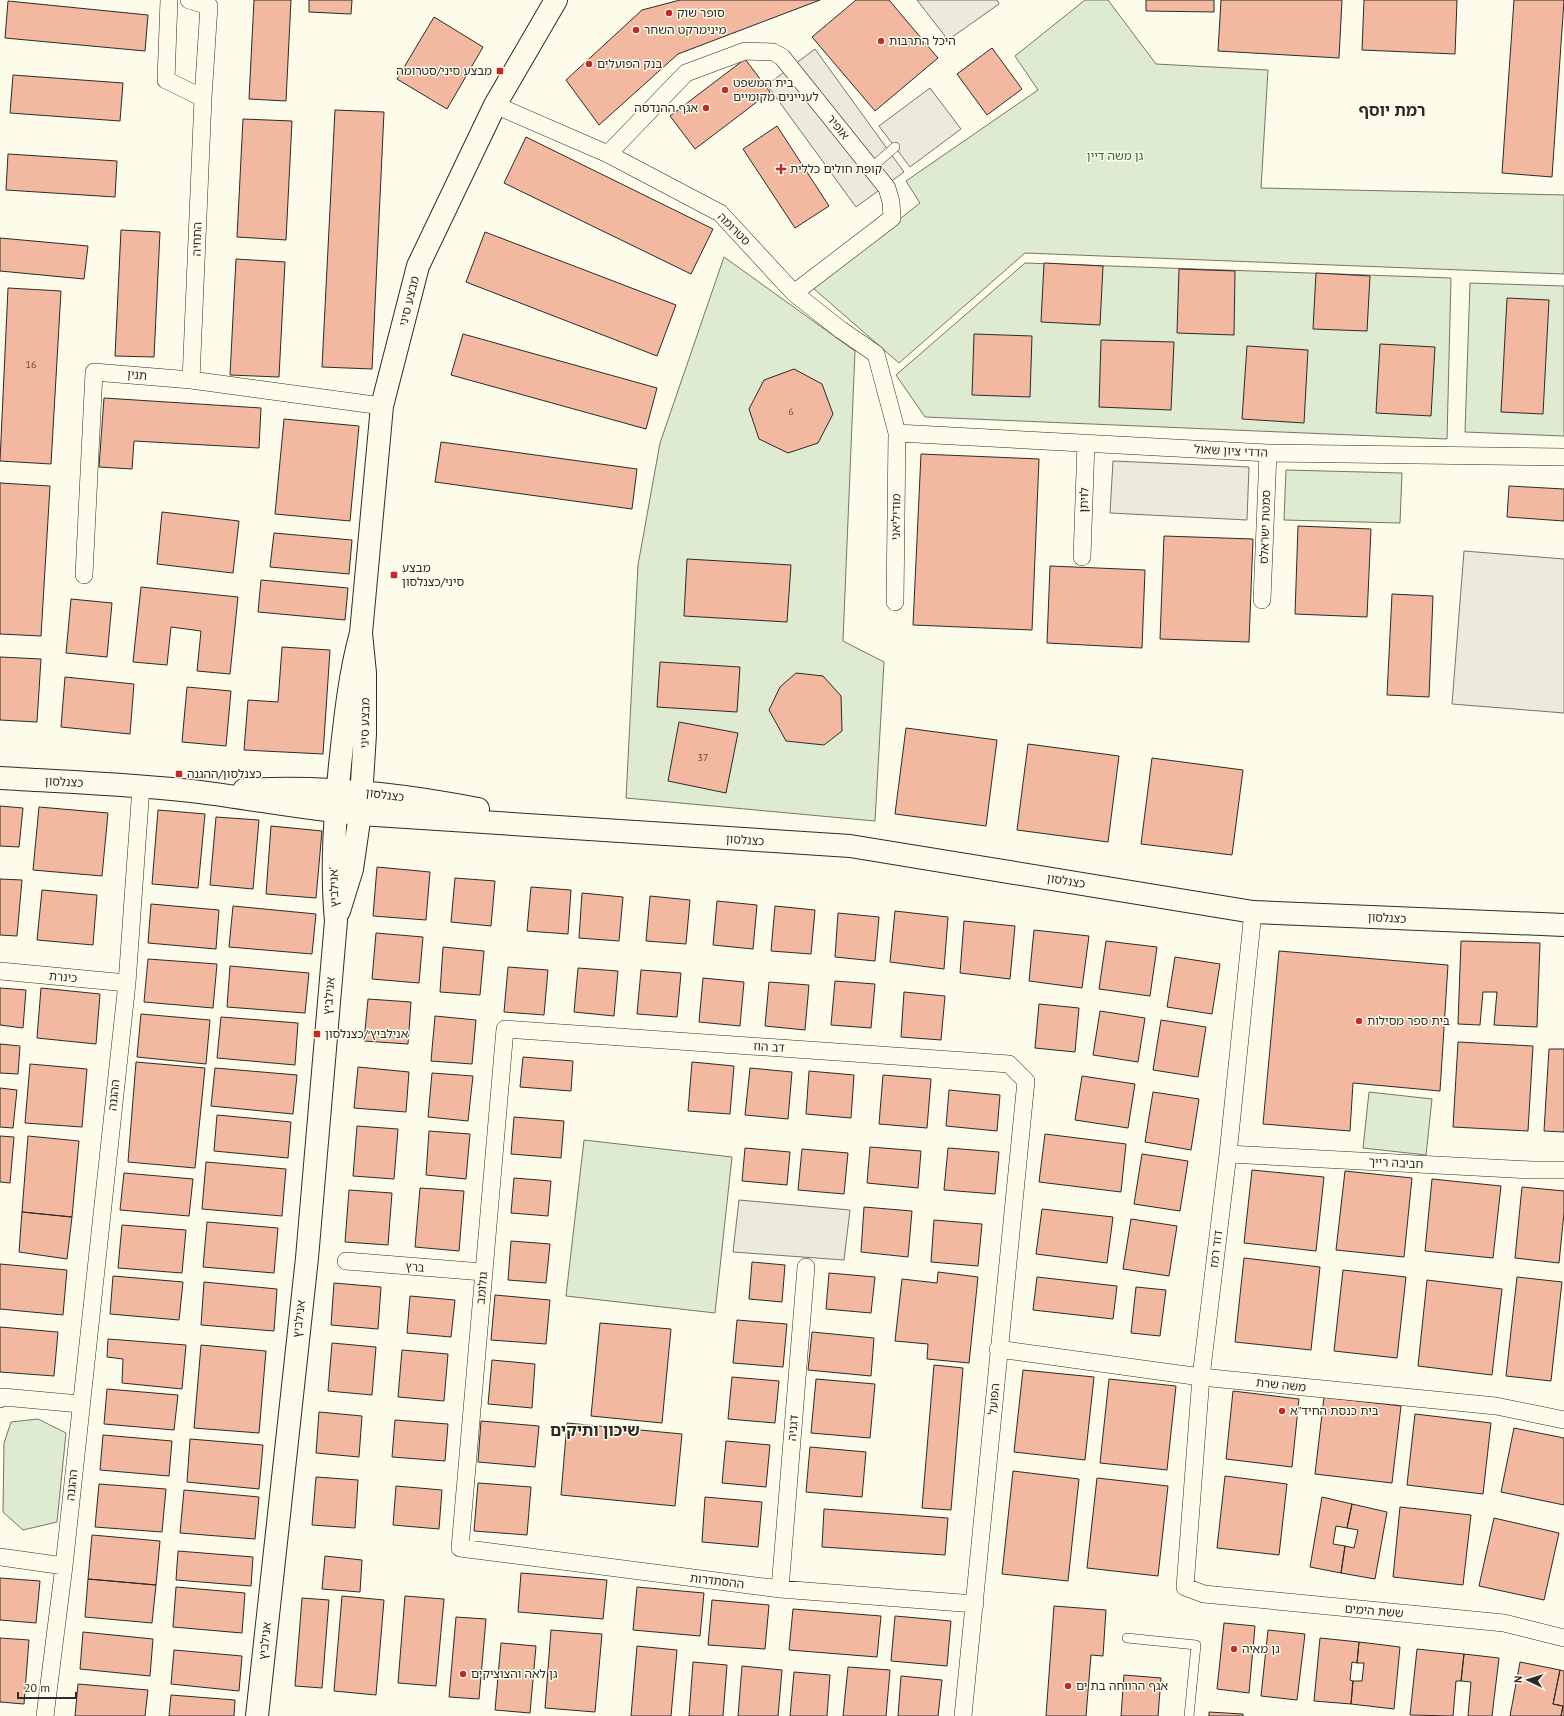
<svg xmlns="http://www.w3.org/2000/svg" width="1564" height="1716" font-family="'PT Sans','Noto Sans Hebrew',sans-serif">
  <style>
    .green { fill: #deebd1; stroke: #74746e }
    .parking { fill: #eceadb; stroke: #74746e }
    .building { fill: #f2b8a0; stroke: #2b2b2b }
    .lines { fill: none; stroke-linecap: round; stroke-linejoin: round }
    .lane-casing { stroke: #2b2b2b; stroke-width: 10 }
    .street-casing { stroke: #2b2b2b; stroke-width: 18 }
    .secondary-casing { stroke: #2b2b2b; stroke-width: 24 }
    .lane { stroke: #fdfbea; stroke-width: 9 }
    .street { stroke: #fdfbea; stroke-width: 17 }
    .secondary { stroke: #fdfbea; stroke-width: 22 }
    .poi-dot { fill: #c62828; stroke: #fdfbea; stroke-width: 1.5 }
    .labels { text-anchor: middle; stroke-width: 3; stroke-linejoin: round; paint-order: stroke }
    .number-label { font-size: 10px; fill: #5d4e48 }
    .poi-label { font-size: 12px; fill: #2b2b2b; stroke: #fdfbea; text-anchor: start }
    .street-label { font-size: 12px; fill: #2b2b2b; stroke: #fdfbea }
    .park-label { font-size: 12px; fill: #34623c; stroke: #fdfbea }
    .district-label { font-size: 16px; font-weight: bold; fill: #2b2b2b; stroke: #fdfbea }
  </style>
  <rect width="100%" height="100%" fill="#fdfbea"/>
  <!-- green -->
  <path class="green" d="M1085 0H1108L1156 64 1268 70 1261 188 1564 195V274L1025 253 899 363 813 288 920 203 906 181 1038 90 1015 56Z
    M724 257 855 351 843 641 884 662 875 821 626 798 638 565 660 443Z
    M1025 263 1451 278 1447 439 925 417 896 375Z
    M1470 283 1564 286V436L1465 432Z
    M1286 470 1402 473 1400 523 1284 520Z
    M1369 1092 1432 1099 1426 1155 1363 1148Z
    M584 1140 732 1157 715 1313 566 1296Z
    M38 1419 66 1433 57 1522 23 1530 3 1512 4 1443 11 1422Z"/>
  <!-- parking -->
  <path class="parking" d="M917 0H997L999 4 948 40Z
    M815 49 904 172 856 207 767 85Z
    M930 88 961 129 910 167 879 126Z
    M1113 461 1249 467 1247 520 1110 513Z
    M1464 551 1564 559V713L1452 704Z
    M739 1200 850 1210 844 1260 733 1252Z"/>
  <!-- building -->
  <path class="building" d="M254 0H291L286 101 249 99Z
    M309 0H352L351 14 309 12Z
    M680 0H820L678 54 599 125 566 80 642 10Z
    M856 0H889L938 58 875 111 812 37Z
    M1146 0H1214V12L1146 11Z
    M1221 0H1342L1339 58 1218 51Z
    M1364 0H1457L1455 54 1362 50Z
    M1514 0H1564L1552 177 1502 173Z
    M8 1 148 15 145 51 5 38Z
    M434 17 483 47 447 109 397 79Z
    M992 48 1022 89 987 115 957 74Z
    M745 59 770 92 695 149 670 116Z
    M13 75 123 83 120 121 10 113Z
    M335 110 384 112 372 369 322 367Z
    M243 119 292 121 286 240 237 237Z
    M777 126 829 206 795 228 743 149Z
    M526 137 713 229 691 274 504 183Z
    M8 154 117 161 115 197 6 190Z
    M121 230 160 232 154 357 115 356Z
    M485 232 676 305 657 356 466 282Z
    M0 238 88 246 84 279 0 271Z
    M236 259 285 262 279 377 230 375Z
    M1044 263 1103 266 1100 325 1041 322Z
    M1179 269 1235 271 1234 335 1177 333Z
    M1316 273 1370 276 1367 331 1313 329Z
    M8 288 61 291 51 464 0 461Z
    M1507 298 1549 300 1543 414 1501 412Z
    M463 334 657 388 646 429 451 375Z
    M974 334 1032 336 1030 397 972 395Z
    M1101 340 1174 342 1171 410 1099 407Z
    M1380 344 1435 347 1431 416 1376 413Z
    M1247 346 1308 350 1304 423 1242 419Z
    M794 369 822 384 833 414 818 443 788 453 759 439 749 409 764 380Z
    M104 398 261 408 259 448 134 441 132 469 99 467Z
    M284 419 359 426 350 521 275 514Z
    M441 442 637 469 632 509 435 482Z
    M921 454 1039 459 1032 630 913 625Z
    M0 483 50 486 41 636 0 634Z
    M1509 486 1564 489V521L1507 517Z
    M162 512 239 521 233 573 157 564Z
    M1298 526 1371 529 1367 617 1295 614Z
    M274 533 352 540 349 574 270 567Z
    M1164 536 1253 539 1249 642 1160 639Z
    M687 559 791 565 787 622 684 616Z
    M1050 566 1145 570 1142 648 1047 643Z
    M261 580 348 588 345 620 258 612Z
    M141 587 238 597 230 674 197 671 201 631 171 627 167 665 133 662Z
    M1392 594 1433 596 1429 697 1387 695Z
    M71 599 112 603 107 657 66 653Z
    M282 647 330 650 323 754 244 750 248 700 278 702Z
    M0 657 41 659 37 722 0 720Z
    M660 662 740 667 737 712 657 707Z
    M796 673 823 676 841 696 842 731 824 745 786 741 769 710 780 687Z
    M65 677 134 684 130 734 61 727Z
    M187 687 231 691 226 746 182 742Z
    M679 722 738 733 726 793 668 781Z
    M906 728 997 740 986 826 895 814Z
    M1028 744 1119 756 1108 842 1017 830Z
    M1152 758 1243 770 1232 855 1141 844Z
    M0 806 23 808 19 847 0 846Z
    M39 807 108 813 102 876 33 870Z
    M158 810 205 814 198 888 152 884Z
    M216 817 259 820 253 889 210 885Z
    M271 826 322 831 316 898 266 894Z
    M377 867 430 872 426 920 373 916Z
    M455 878 495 881 491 926 451 922Z
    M0 879 22 880 17 936 0 935Z
    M531 887 571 890 568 934 527 931Z
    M42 890 97 895 93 945 37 940Z
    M582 893 623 897 619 941 579 938Z
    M650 896 690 900 686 944 646 941Z
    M717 901 757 905 753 949 713 945Z
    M151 904 219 910 216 949 148 943Z
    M233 906 316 914 312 954 229 947Z
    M775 906 815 910 811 954 771 951Z
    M895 911 948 917 944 969 890 962Z
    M838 913 879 917 875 961 835 957Z
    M964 921 1015 926 1010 979 960 973Z
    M1034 930 1089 936 1082 988 1029 981Z
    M376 933 423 937 419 983 372 979Z
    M1106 941 1157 947 1150 996 1099 989Z
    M1461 941 1540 943 1537 1027 1494 1025 1497 992H1483L1480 1025 1458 1024Z
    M443 947 484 951 480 995 440 992Z
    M1279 951 1448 965 1440 1091 1353 1083 1350 1131 1263 1124Z
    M1175 957 1220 964 1212 1014 1167 1007Z
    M148 959 217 964 213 1008 144 1002Z
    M230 966 309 973 305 1013 227 1007Z
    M508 967 548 970 544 1015 504 1012Z
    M578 968 618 971 614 1016 574 1012Z
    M641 970 681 973 677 1017 637 1014Z
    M703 978 744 982 740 1026 699 1022Z
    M835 981 875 984 871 1028 831 1025Z
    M769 982 809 985 805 1030 765 1026Z
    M0 988 26 990 23 1028 0 1025Z
    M41 988 100 994 96 1044 37 1038Z
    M904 992 945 996 941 1040 901 1037Z
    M368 999 411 1002 408 1044 364 1041Z
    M1039 1004 1079 1008 1075 1052 1035 1048Z
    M1100 1011 1145 1018 1138 1062 1093 1055Z
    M141 1014 210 1020 206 1064 137 1057Z
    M435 1016 476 1020 472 1064 431 1061Z
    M221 1017 298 1023 295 1065 217 1058Z
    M1161 1020 1206 1027 1198 1077 1153 1070Z
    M1458 1042 1533 1046 1528 1131 1453 1127Z
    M0 1044 20 1046 18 1074 0 1073Z
    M1549 1049H1564V1132L1544 1131Z
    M523 1057 573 1061 571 1091 520 1087Z
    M136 1062 205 1068 195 1168 128 1162Z
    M692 1062 734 1066 730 1114 688 1111Z
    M30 1064 87 1069 82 1127 25 1123Z
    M358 1067 409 1072 406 1112 354 1108Z
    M215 1068 297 1075 293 1114 211 1106Z
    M750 1068 792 1072 788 1119 745 1115Z
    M809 1071 854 1075 851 1118 806 1114Z
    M432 1073 473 1076 468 1121 428 1117Z
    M883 1075 931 1079 927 1128 879 1124Z
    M1082 1076 1135 1084 1128 1128 1075 1120Z
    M0 1088 17 1090 13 1128 0 1127Z
    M949 1090 1000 1095 997 1131 946 1126Z
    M1153 1092 1199 1099 1191 1150 1145 1142Z
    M217 1115 291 1122 288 1158 214 1151Z
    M514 1117 564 1121 561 1158 511 1154Z
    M357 1126 398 1129 394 1179 353 1176Z
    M429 1131 470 1134 466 1179 426 1175Z
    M1045 1134 1126 1144 1121 1192 1039 1182Z
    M0 1136 14 1137 10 1183 0 1182Z
    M28 1136 79 1141 72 1217 22 1212Z
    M870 1147 921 1151 918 1188 867 1183Z
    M745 1148 790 1152 787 1185 742 1181Z
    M948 1148 999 1152 995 1194 944 1190Z
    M802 1149 848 1153 844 1194 798 1190Z
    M1142 1154 1188 1161 1180 1211 1134 1204Z
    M206 1162 286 1169 282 1216 202 1209Z
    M1252 1170 1324 1177 1316 1251 1244 1243Z
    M1345 1171 1412 1178 1404 1257 1336 1250Z
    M124 1173 193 1179 189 1216 120 1210Z
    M514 1178 551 1181 548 1216 511 1213Z
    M1432 1179 1501 1186 1493 1258 1425 1251Z
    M1522 1187 1564 1191V1213L1559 1263 1515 1258Z
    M420 1188 464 1191 459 1251 415 1247Z
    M349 1190 392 1193 388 1245 345 1242Z
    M864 1207 912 1211 908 1257 861 1252Z
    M1042 1209 1113 1217 1107 1263 1036 1254Z
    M22 1212 72 1217 67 1259 19 1252Z
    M1131 1219 1177 1226 1169 1276 1123 1269Z
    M934 1220 982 1224 978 1266 931 1262Z
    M207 1222 278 1228 274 1273 203 1267Z
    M122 1225 186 1230 182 1273 118 1268Z
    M511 1241 550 1244 546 1283 508 1280Z
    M1244 1258 1320 1267 1311 1350 1235 1342Z
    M752 1262 785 1265 782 1302 749 1299Z
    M0 1264 67 1270 63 1315 0 1309Z
    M1343 1270 1406 1277 1397 1358 1334 1351Z
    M938 1272 978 1277 969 1363 927 1359 928 1344 895 1341 902 1279 937 1283Z
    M829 1273 875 1277 871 1313 826 1309Z
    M113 1276 183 1282 179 1320 110 1314Z
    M1037 1277 1117 1286 1113 1319 1033 1310Z
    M1517 1277 1562 1282 1551 1381 1506 1376Z
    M1427 1280 1502 1289 1492 1375 1418 1366Z
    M204 1282 277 1289 274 1331 201 1325Z
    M334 1283 381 1287 378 1329 331 1325Z
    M1136 1287 1166 1290 1160 1336 1131 1333Z
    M495 1295 550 1300 546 1344 491 1340Z
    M410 1296 455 1300 451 1337 407 1333Z
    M737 1320 787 1324 783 1367 733 1363Z
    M600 1323 671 1329 662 1423 591 1416Z
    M0 1327 58 1332 54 1376 0 1372Z
    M812 1332 874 1338 871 1376 808 1370Z
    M108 1339 186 1345 182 1389 122 1383 123 1359 107 1357Z
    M332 1343 376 1347 372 1395 328 1391Z
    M201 1345 266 1351 259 1433 194 1428Z
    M402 1350 448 1354 444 1401 398 1397Z
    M492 1360 535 1364 532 1408 488 1404Z
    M934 1365 963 1368 951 1510 922 1508Z
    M1023 1370 1094 1377 1085 1460 1014 1452Z
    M732 1377 779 1381 775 1423 728 1419Z
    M816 1379 875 1384 870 1438 811 1433Z
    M1109 1379 1176 1386 1167 1470 1100 1463Z
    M107 1389 178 1395 174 1430 104 1424Z
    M1233 1391 1299 1399 1292 1467 1226 1459Z
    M1324 1397 1401 1406 1392 1483 1315 1474Z
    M319 1412 362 1416 359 1457 316 1453Z
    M1415 1414 1491 1423 1483 1494 1407 1485Z
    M395 1420 448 1424 445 1461 392 1457Z
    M481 1421 539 1426 535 1467 478 1462Z
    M567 1423 682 1434 675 1506 561 1495Z
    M1514 1428 1564 1438V1505L1501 1492Z
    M103 1435 172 1441 169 1476 100 1470Z
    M190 1439 263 1445 259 1489 187 1482Z
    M726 1441 770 1445 766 1487 722 1483Z
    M810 1447 866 1452 862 1497 806 1492Z
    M1013 1471 1079 1479 1068 1581 1002 1574Z
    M1225 1476 1287 1484 1279 1555 1217 1548Z
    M316 1477 358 1480 355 1528 312 1525Z
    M1097 1478 1168 1486 1158 1576 1087 1568Z
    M478 1483 531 1487 527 1535 474 1531Z
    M99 1484 166 1489 162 1532 95 1527Z
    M396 1486 442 1490 439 1529 393 1525Z
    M184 1490 259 1497 255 1539 180 1533Z
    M705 1497 762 1502 758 1547 702 1542Z
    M1322 1497 1352 1504 1347 1528 1336 1526 1333 1544 1345 1546 1341 1573 1310 1567Z
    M1352 1504 1387 1512 1375 1579 1341 1573 1345 1546 1354 1548 1358 1530 1347 1528Z
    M1400 1507 1471 1515 1463 1585 1393 1577Z
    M824 1509 948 1518 945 1555 822 1547Z
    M1494 1518 1559 1533 1544 1600 1479 1586Z
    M92 1535 160 1541 156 1585 88 1579Z
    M178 1551 253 1557 251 1586 176 1580Z
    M325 1556 362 1560 360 1592 322 1589Z
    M521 1573 607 1580 603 1619 518 1612Z
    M0 1578 40 1581 36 1623 0 1620Z
    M88 1579 156 1585 152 1623 85 1617Z
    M176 1587 245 1593 242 1633 173 1627Z
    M637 1587 704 1593 700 1636 633 1630Z
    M342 1596 384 1600 376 1695 334 1691Z
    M405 1596 444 1599 436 1686 398 1683Z
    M302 1598 329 1600 322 1688 295 1686Z
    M712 1600 769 1605 765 1649 708 1645Z
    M1054 1606 1106 1610 1103 1656 1091 1655 1086 1716H1046Z
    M793 1609 881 1616 877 1657 789 1650Z
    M895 1616 951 1621 947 1666 891 1661Z
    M456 1617 486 1619 479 1699 449 1697Z
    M1224 1623 1255 1626 1249 1693 1217 1689Z
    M551 1630 602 1634 595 1712 545 1708Z
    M1268 1630 1305 1634 1297 1700 1261 1696Z
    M83 1632 153 1639 150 1676 80 1669Z
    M0 1638 29 1640 24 1704 0 1702Z
    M1320 1638 1359 1642 1357 1663 1352 1662 1350 1680 1353 1681 1351 1704 1314 1701Z
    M1359 1642 1400 1647 1394 1709 1351 1704 1353 1681H1362L1364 1663H1357Z
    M501 1643 536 1646 530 1713 495 1710Z
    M637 1646 677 1650 671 1716H631Z
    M1417 1649 1464 1654 1461 1681H1456L1453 1716 1410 1715Z
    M174 1650 242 1656 239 1691 171 1684Z
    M1464 1654 1499 1658 1492 1716H1468L1471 1682 1461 1681Z
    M693 1662 727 1665 723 1716H689Z
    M1520 1662 1560 1670 1553 1704 1563 1706 1561 1716H1510Z
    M742 1666 782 1670 778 1716H738Z
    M848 1667 890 1670 886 1716H843Z
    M1560 1670 1564 1671V1716H1561L1563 1706 1553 1704Z
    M794 1672 830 1675 827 1716H790Z
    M1124 1675 1161 1678 1158 1716H1121Z
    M901 1676 942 1680 938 1716H898Z
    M78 1684 148 1690 145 1716H75Z
    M171 1695 235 1700 234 1716H169Z
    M1209 1712 1243 1714V1716H1209Z"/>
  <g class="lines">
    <!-- lane casing -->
    <g class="lane-casing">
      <path id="lane" d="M871 168 895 147
        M1127 1638 1196 1645 1189 1716"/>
    </g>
    <!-- street casing -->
    <g class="street-casing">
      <path id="street" d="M169 0 166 80 203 98 191 380
        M189 0 209 6 203 98
        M495 105 608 154 720 213 794 293 841 330 876 354 897 433 895 602
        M608 154 686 73 745 51 773 52 782 57 887 188 891 202 892 218 794 293
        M897 433 1268 453 1564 457
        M1082 557 1086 443
        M84 575 94 372 191 380 382 406
        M1262 600 1268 453
        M1253 912 1228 1154 1201 1377 1185 1587 1204 1594 1504 1623 1564 1638
        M0 971 127 983
        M1228 1154 1532 1170H1564
        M346 1261 483 1272
        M998 1349 1201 1377 1496 1406 1564 1420
        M0 1399 3 1397 80 1404
        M0 1557 64 1566
        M780 1589 806 1267
        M45 1716 64 1566 127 983 141 787
        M963 1716C985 1505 1004 1293 1026 1081L1009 1064 505 1029 460 1548 780 1589 975 1604"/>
    </g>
    <!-- secondary casing -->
    <g class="secondary-casing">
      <path id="secondary" d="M0 778C67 782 134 784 200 792 254 799 306 809 360 814L850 846 1253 912 1564 925
        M244 790C322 785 402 794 478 809
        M339 911 352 869 360 814 365 734V673L361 633 382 406 418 266 495 105 556 0
        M257 1716 307 1258 336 921C331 868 335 818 340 765 345 720 349 677 361 633"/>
    </g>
    <!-- lane -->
    <use href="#lane" class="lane"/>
    <!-- street -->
    <use href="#street" class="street"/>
    <!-- secondary -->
    <use href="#secondary" class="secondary"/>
  </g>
  <!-- markers -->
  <g class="poi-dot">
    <circle cx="669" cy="13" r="4"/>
    <circle cx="636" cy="30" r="4"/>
    <circle cx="881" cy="41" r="4"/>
    <circle cx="589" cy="64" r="4"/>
    <rect x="496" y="67" width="8" height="8" rx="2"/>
    <circle cx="725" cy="90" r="4"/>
    <circle cx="706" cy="108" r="4"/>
    <path d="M779 163h4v4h4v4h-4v4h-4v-4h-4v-4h4z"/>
    <rect x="390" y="571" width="8" height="8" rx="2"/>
    <rect x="175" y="770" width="8" height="8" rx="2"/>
    <circle cx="1359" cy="1021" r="4"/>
    <rect x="313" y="1030" width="8" height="8" rx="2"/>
    <circle cx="1282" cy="1411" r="4"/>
    <circle cx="1234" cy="1649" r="4"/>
    <circle cx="463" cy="1674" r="4"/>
    <circle cx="1068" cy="1686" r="4"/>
  </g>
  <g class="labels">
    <!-- number labels -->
    <g class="number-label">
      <text x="31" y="368">16</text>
      <text x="791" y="415">6</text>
      <text x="703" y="761">37</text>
    </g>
    <!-- poi labels -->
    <g class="poi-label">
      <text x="677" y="17">סופר שוק</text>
      <text x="644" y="34">מינימרקט השחר</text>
      <text x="889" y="45">היכל התרבות</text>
      <text x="597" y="68">בנק הפועלים</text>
      <text x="492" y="75" text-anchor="end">מבצע סיני/סטרומה</text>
      <text x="733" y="87">בית המשפט<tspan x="733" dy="14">לעניינים מקומיים</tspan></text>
      <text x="698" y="112" text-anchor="end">אגף ההנדסה</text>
      <text x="790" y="173">קופת חולים כללית</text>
      <text x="402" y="572">מבצע<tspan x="402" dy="14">סיני/כצנלסון</tspan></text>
      <text x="187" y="778">כצנלסון/ההגנה</text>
      <text x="1367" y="1025">בית ספר מסילות</text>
      <text x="325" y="1038">אנילביץ׳/כצנלסון</text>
      <text x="1290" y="1415">בית כנסת החיד"א</text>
      <text x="1242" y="1653">גן מאיה</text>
      <text x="471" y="1678">גן לאה והצוציקים</text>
      <text x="1076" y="1690">אגף הרווחה בת ים</text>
    </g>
    <!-- street labels -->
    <g class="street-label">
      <text transform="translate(838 127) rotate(51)" y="4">אופיר</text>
      <text transform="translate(734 229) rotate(45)" y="4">סטרומה</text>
      <text transform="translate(197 239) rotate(-88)" y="4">התחיה</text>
      <text transform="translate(409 301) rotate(-76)" y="4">מבצע סיני</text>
      <text transform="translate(137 375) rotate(5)" y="4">תנין</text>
      <text transform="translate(1231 451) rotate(3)" y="4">הדדי ציון שאול</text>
      <text transform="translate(1084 500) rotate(-88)" y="4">לויתן</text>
      <text transform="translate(896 517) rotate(-89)" y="4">מודיליאני</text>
      <text transform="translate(1265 527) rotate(-88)" y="4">סמטת ישראלס</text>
      <text transform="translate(365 723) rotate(-89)" y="4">מבצע סיני</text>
      <text transform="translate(64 782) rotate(3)" y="4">כצנלסון</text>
      <text transform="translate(385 795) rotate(7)" y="4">כצנלסון</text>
      <text transform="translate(745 840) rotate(4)" y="4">כצנלסון</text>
      <text transform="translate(1066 881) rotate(9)" y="4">כצנלסון</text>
      <text transform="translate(334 887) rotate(-92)" y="4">אנילביץ'</text>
      <text transform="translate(1387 918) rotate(3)" y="4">כצנלסון</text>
      <text transform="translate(63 977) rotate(5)" y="4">כינרת</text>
      <text transform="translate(329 996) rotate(-85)" y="4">אנילביץ</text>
      <text transform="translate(769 1047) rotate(4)" y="4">דב הוז</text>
      <text transform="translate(114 1095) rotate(-84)" y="4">ההגנה</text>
      <text transform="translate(1396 1163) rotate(3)" y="4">חביבה רייך</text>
      <text transform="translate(1216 1249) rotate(-83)" y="4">דוד רמז</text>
      <text transform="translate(415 1267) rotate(5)" y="4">ברץ</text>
      <text transform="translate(482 1288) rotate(-85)" y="4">גולומב</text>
      <text transform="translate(299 1319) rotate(-83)" y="4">אנילביץ</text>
      <text transform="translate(1281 1385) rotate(6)" y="4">משה שרת</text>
      <text transform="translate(994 1399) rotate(-85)" y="4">הפועל</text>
      <text transform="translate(793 1428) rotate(-85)" y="4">דגניה</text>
      <text transform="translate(72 1485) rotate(-84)" y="4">ההגנה</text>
      <text transform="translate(717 1581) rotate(7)" y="4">ההסתדרות</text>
      <text transform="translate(1374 1611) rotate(5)" y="4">ששת הימים</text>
      <text transform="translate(265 1641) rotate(-84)" y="4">אנילביץ</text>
    </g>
    <!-- park labels -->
    <g class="park-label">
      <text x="1115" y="160">גן משה דיין</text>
    </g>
    <!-- district labels -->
    <g class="district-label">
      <text x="1392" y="116">רמת יוסף</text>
      <text x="595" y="1436">שיכון ותיקים</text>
    </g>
  </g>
  <!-- north arrow -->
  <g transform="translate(1528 1680) rotate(274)" stroke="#fdfbea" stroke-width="3" paint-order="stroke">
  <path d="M0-3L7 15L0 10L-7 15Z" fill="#2b2b2b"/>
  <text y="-6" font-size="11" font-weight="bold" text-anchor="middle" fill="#2b2b2b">N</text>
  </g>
  <!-- scale -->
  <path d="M18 1692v6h58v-6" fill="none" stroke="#2b2b2b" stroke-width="2"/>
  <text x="24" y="1692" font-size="12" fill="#2b2b2b" stroke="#fdfbea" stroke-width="3" paint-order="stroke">20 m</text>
</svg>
